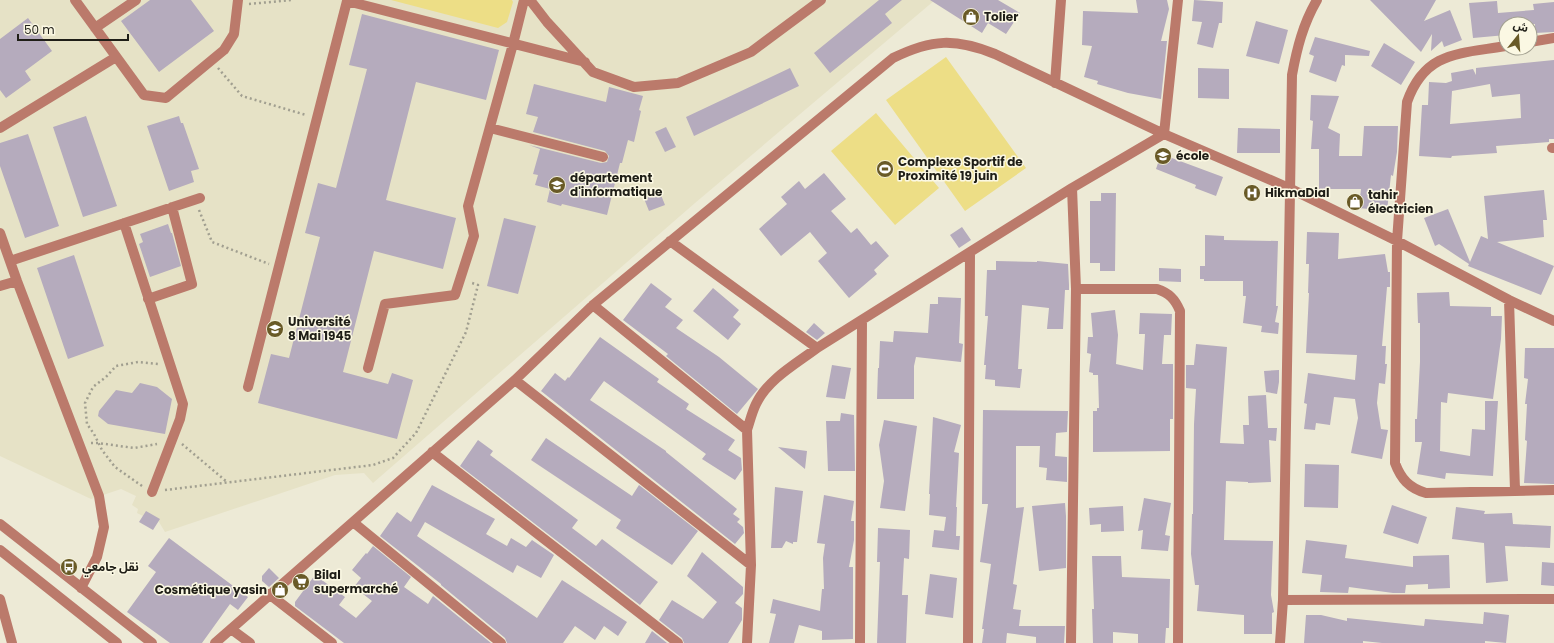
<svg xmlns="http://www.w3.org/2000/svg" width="1554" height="643" font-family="Poppins,'Noto Sans Arabic',sans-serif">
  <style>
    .built { fill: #e6e2c6 }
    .green { fill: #edde86 }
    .building { fill: #b5abbd; fill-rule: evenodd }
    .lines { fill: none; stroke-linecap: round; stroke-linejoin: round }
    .path { stroke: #a19f90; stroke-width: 2.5; stroke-dasharray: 2 3; stroke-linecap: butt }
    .minor { stroke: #bb7a6b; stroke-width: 10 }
    .labels { text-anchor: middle; stroke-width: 3; stroke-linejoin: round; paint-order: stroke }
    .poi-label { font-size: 12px; font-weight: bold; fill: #1f1e17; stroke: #fbf8e3; text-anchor: start }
  </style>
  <rect width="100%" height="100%" fill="#edead6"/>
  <!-- built -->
  <path class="built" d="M0 0H935L695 203 373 483 364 473 335 475 165 532 156 517 149 519 137 513 138 509 132 505 136 496 121 489 91 499 0 456Z"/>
  <!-- green -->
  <path class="green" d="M391 0H512L513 2 507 22 498 28Z
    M946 57 1026 168 965 211 886 100Z
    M876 113 939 188 895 225 831 151Z"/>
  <!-- building -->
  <path class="building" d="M150 0H191L214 31 159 72 121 21Z
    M879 0H902L885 14 892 23 830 73 814 53Z
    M930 0H998L1020 13 1006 34 988 23 982 33Z
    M1136 0H1167L1169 9 1161 41H1167L1161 99 1128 93 1097 84 1098 81 1084 77 1092 46 1082 45 1083 11 1138 13Z
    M1194 0 1223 2 1222 23H1219L1213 48 1197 44 1202 22 1192 21Z
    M1370 0H1436L1424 21 1450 10 1462 40 1444 47 1442 41 1431 51 1432 34 1421 52Z
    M1497 1 1498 13 1534 10 1533 4 1554 2V32L1535 33V24H1506V35L1473 38 1469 3Z
    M362 14 499 50 486 100 416 82 386 200 456 218 443 269 374 251 343 372 388 384 392 373 413 380 397 439 258 403 271 354 289 358 320 237 305 233 318 183 336 188 367 69 349 65Z
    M28 18 52 51 25 71 31 80 6 98 0 90V39Z
    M1256 21 1288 30 1279 64 1246 56Z
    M1315 37 1370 51 1369 56 1345 55V66L1342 65 1336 82 1309 72 1314 56 1309 54Z
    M1384 43 1415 62 1401 85 1371 66Z
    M1554 60V139H1549V142L1496 146 1497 153 1452 156 1451 158 1419 156 1422 105H1428L1429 82 1446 83 1452 81 1451 73 1473 69 1476 75V68ZM1490 84 1492 97 1520 94 1521 118 1450 124 1452 91Z
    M790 68 799 86 694 136 686 117Z
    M1198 68 1229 69V99L1198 98Z
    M534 84 606 102 609 87 643 96 639 110 641 111 634 142 628 140 622 163H620L607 215 562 204 561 206 547 202 550 189 535 185 538 175 533 174 540 149 529 145 601 163 607 162 609 156 605 151 533 132 538 117 526 114Z
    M1311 95 1339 96 1328 128 1340 134 1339 156H1362L1364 126H1398L1397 152 1393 176 1391 175 1387 211 1359 208 1361 189H1319V149H1311L1313 121 1310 120Z
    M86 116 117 206 83 217 53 127Z
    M179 116 181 123H183L199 169 191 171 194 182 169 191 147 126Z
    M666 127 676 147 665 152 655 132Z
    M1238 128 1280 129V153H1237Z
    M28 134 59 226 25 238 0 166V143Z
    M1161 154 1223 177 1216 196 1195 188 1196 185 1156 169Z
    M824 173 846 199 831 211 851 233 857 228 871 245 876 241 889 256 874 270 877 274 849 298 818 261 827 253 810 232 781 256 759 229 787 204 781 197 799 181 805 189Z
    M659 190 665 205 649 211 643 196Z
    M1544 190 1547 220H1543L1544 237 1497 242 1554 266 1541 295 1468 266 1469 264 1439 244 1435 246 1424 218 1448 209 1470 262 1481 236 1488 239 1484 196Z
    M1101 193H1116L1115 271H1100V263H1090V201H1101Z
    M504 218 536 226 518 294 487 286Z
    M168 224 171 233H172L181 266 150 277 139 244 143 242 140 234Z
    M962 227 971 240 959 248 950 235Z
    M1307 232 1339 233 1338 259 1385 254 1388 272H1390V287H1387L1382 346H1386L1385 364H1387L1385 384 1379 383 1377 403 1381 429 1388 430 1382 459 1351 453 1358 418 1355 399 1334 397 1330 425 1316 423 1315 430 1304 429 1307 404 1304 403 1308 373 1355 380 1357 355 1306 353 1309 293H1308L1309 264H1306Z
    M1205 235 1224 236V240L1278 241 1276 306H1278L1275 322 1279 323 1278 334 1261 332 1262 326 1243 323 1246 296H1243V281H1204V279H1200V266H1205Z
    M74 255 104 346 68 359 37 268Z
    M996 261 1037 262V261L1068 264 1069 285V290H1065L1063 329H1047L1049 308 1022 305 1018 369H1022L1020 388 995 386V380L985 379 986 365H984L988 316H985L987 270H996Z
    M1159 268 1181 269V282L1159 281Z
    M651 283 672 299 665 307 683 320 676 328 719 357 758 389 737 414 666 356 668 354 623 320Z
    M713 288 739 310 733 317 741 324 728 340 693 311Z
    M1449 292 1450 306 1491 307V316H1502L1501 339 1493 399 1448 393 1447 403 1441 402 1440 451 1470 456 1472 429 1485 430V401H1498L1493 476 1446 473 1445 479 1417 474 1422 442H1415V419H1417L1420 362V323H1418L1417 293Z
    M938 297 961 298 959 343 963 344 961 362 916 357 914 366V399H877L878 368H879L880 341 893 342 894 331 928 333 930 304H938Z
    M1115 310 1118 335 1116 364 1143 370 1145 334H1139L1140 313 1172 314 1171 335H1164L1162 364H1173V419H1170V451L1093 452V411H1097V408H1099L1098 375H1093V373L1089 372 1091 354 1087 353 1088 337H1093L1091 313Z
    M814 323 825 333 817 340 806 332Z
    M600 337 659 379 657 382 689 404 686 409 735 440 728 450 741 458 742 470 735 480 702 459 706 454 604 381 590 400 666 451V452L737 509 733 514 740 519 737 522 743 527 744 533 735 544 541 391 555 373 565 381 568 377 569 378Z
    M1196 344 1227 347 1220 443 1244 444 1243 425H1249L1248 396 1266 395 1268 428H1277L1276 441 1269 440 1271 482 1248 483V482L1226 481 1224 540 1273 541 1271 595 1274 612 1272 613V634H1244V615L1197 611 1199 585H1195L1191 554 1192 514H1193L1194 424 1196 389 1186 388V365H1194Z
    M1525 348H1554V484L1524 483 1527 441 1525 440 1527 404H1525L1528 379 1524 378Z
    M832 365 851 368 845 399 826 397Z
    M1279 370V382L1277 394 1266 392 1264 371Z
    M140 383 157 387 172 399 165 434 108 424 98 416 99 411 116 390 132 393Z
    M983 410 1068 411 1067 432 1056 433 1055 456 1067 457V482L1046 480 1047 468 1039 467 1040 446H1016V508L1024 507 1013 584 1017 585 1013 609 1021 610 1019 626H1065L1064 643H1036V637L1007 633 1006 643H982L984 629H982L991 564 980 562 988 504H982Z
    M841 413 854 415 855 471H828L826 421H840Z
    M933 417 961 425 954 452 959 453 956 507H957L956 536H960L959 550 932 547 934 530 944 531 946 517 929 515 930 494H929Z
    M884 420 917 426 905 511 880 508 884 481 879 445Z
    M546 438 632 496 639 485 698 531 672 565 616 528 621 520 531 460Z
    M478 440 493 451 490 455 578 520 572 528 596 546 602 539 658 582 640 605 460 466Z
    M778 447 807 451 805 469Z
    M1305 464 1339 465 1338 508 1304 507Z
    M432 485 495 519 486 534 507 546 511 538 526 547 532 540 554 555 541 578 517 565 513 573 425 522 417 536 537 618 562 580 627 622 618 636 604 626 595 640 575 626 563 643H507L505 638 441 585V584L380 536 397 512 411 522Z
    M775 487 803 491 797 542H793V544L786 541 782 548H771Z
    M824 495 854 501 851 521H854V540L849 567H853V639L822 640V631L799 625 794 643H769L776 614 770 613 773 599 820 611 822 589H824L823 558 825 544 817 543Z
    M1144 498 1171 503 1165 535 1170 536 1168 551 1141 549 1143 530 1138 531Z
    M1065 503 1066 516V568L1039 571 1032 506Z
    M1392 505 1427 517 1418 544 1383 533Z
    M1123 506 1124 531 1101 532V524L1090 525 1089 508Z
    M1456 507 1485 511 1484 514 1512 513 1513 524 1551 526 1550 548 1505 546 1508 581 1486 583 1484 543 1452 539Z
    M146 511 160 519 153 530 139 522Z
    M878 528 910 530 909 559 904 558 902 595H908L906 643H877L880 562H877Z
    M169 538 248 597 238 610 230 604 202 643H170L127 612 156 572 148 566Z
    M1306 540 1347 545 1345 558 1413 567V556L1449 555 1450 588 1428 589V584L1406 585 1405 593H1393L1349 587 1348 593 1320 592 1322 575 1302 573Z
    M373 546 411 577 404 587 428 604 433 596 491 643H344L295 606V602L315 575 345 597 339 605 356 618 372 601 354 587 361 578 352 570 366 553 367 554Z
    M702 552 743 587V594L735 603 742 608V620L728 643H684L682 638 659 620 672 600 703 619 717 602 687 576Z
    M1092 556H1121L1122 577 1170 579 1169 628H1166L1165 643H1138V634L1113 632V643H1093L1092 609H1094Z
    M1542 562 1554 563V586L1541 585Z
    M269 568 279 578 269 587 262 581V576Z
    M930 574 957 578 953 618 925 614Z
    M1484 612 1509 615 1506 643 1485 641V643H1382L1363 641V643H1304L1306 615H1321L1347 621V618L1424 626 1425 619 1483 624Z
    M652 631 667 643H645Z"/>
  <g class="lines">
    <!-- path -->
    <path class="path" d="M249 4 292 0
      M218 68 242 96 306 115
      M199 210 212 242 269 264
      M91 443H98L134 448 157 444
      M182 444 227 482
      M142 486 115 467 102 450 94 434 87 424 85 403 93 387 106 377 116 366 138 362 158 364
      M165 490 373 465 393 458 416 433 466 332 478 285 472 283"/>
    <!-- minor -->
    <path class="minor" d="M75 0 144 95 166 98 224 50 234 34 238 0
      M530 0 547 22 593 72 634 87 678 83 751 52 821 0
      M95 28 136 0
      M1530 42 1554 38
      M1506 46C1459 54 1425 51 1407 102L1397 241 1395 463C1401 479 1409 488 1426 493L1554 490
      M1055 83 1061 0
      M0 128 116 57
      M490 128 603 157
      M1552 148H1554
      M124 223 183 404 180 419 152 492
      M0 233 17 281 99 496 104 527 97 557 81 588
      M670 241 817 348
      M10 261 200 198
      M0 286 17 281
      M1076 289H1157C1169 293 1175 299 1180 311L1178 643
      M148 299 192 284 172 207
      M1509 300 1515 490
      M593 305 747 430
      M368 368 385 304 455 295 474 236 468 206 513 44 524 0
      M515 380 751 565
      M248 387 347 1 585 62
      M432 452 678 643
      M353 522 501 643
      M0 524 152 643
      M0 550 117 643
      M269 594 332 643
      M0 599 12 643
      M1283 600 1554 599
      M231 629 250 643
      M215 643 515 380 593 305 893 58C932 39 955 38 995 54L1164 134 1289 188 1397 241 1509 300 1554 321
      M747 643 751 565 747 430C750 421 752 412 756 404 768 379 796 364 817 348L1072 188 1164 134 1178 0
      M860 643 862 320
      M968 643 970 252
      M1071 643 1076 289 1072 188
      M1280 643 1283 600 1292 75C1297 48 1303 24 1317 0"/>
  </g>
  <!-- icons -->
  <defs>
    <g id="shop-disc" transform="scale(0.9)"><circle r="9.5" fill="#695a27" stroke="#fbf8e3"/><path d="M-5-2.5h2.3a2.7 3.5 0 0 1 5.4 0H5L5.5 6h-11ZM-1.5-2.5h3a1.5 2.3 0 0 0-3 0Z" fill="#fff"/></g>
    <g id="school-disc" transform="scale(0.9)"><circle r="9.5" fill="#695a27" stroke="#fbf8e3"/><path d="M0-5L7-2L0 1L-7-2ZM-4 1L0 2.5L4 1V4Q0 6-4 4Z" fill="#fff"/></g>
    <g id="stadium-disc" transform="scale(0.9)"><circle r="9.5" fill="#695a27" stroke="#fbf8e3"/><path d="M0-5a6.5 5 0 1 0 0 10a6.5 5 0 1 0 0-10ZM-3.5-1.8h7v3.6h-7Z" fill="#fff"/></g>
    <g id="university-disc" transform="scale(0.9)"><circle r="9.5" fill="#695a27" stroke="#fbf8e3"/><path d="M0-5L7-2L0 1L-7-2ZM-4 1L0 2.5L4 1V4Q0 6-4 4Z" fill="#fff"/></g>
    <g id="hospital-disc" transform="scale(0.9)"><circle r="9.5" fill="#695a27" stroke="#fbf8e3"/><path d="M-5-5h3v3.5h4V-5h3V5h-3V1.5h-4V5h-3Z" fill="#fff"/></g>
    <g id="bus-disc" transform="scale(0.9)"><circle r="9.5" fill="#695a27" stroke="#fbf8e3"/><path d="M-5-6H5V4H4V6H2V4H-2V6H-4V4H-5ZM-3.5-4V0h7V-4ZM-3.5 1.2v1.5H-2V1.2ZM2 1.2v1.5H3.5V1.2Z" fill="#fff"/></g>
    <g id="supermarket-disc" transform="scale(0.9)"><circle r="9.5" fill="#695a27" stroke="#fbf8e3"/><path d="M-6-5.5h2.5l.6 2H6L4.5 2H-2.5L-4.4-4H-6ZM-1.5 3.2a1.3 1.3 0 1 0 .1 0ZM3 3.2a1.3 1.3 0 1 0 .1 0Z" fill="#fff"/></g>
  </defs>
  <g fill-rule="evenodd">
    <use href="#shop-disc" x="971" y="17"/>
    <use href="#school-disc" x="1163" y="156"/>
    <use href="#stadium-disc" x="885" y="169"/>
    <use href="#university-disc" x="557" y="185"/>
    <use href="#hospital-disc" x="1252" y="193"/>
    <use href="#shop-disc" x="1355" y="202"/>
    <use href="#university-disc" x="275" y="329"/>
    <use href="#bus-disc" x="69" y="567"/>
    <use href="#supermarket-disc" x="301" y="582"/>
    <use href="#shop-disc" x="280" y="590"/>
  </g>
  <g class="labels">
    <!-- poi labels -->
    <g class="poi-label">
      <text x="984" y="21">Tolier</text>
      <text x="1176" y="160">école</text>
      <text x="898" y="166">Complexe Sportif de<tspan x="898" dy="14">Proximité 19 juin</tspan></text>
      <text x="570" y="182">département<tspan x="570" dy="14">d'informatique</tspan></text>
      <text x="1265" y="197">HikmaDial</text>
      <text x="1368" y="199">tahir<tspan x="1368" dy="14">électricien</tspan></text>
      <text x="288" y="326">Université<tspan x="288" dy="14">8 Mai 1945</tspan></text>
      <text x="82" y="571">نقل جامعي</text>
      <text x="314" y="579">Bilal<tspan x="314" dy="14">supermarché</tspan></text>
      <text x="267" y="594" text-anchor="end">Cosmétique yasin</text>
    </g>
  </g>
  <!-- north arrow -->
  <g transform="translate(1518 36) rotate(17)"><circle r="19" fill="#fbf8e3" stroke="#a3a191"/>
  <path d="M0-3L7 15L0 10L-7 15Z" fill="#695a27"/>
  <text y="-6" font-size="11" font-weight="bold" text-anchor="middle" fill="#1f1e17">ش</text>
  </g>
  <!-- scale -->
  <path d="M18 34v6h110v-6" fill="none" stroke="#1f1e17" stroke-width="2"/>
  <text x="24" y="34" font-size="12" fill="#1f1e17" stroke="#fbf8e3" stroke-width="3" paint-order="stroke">50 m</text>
</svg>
